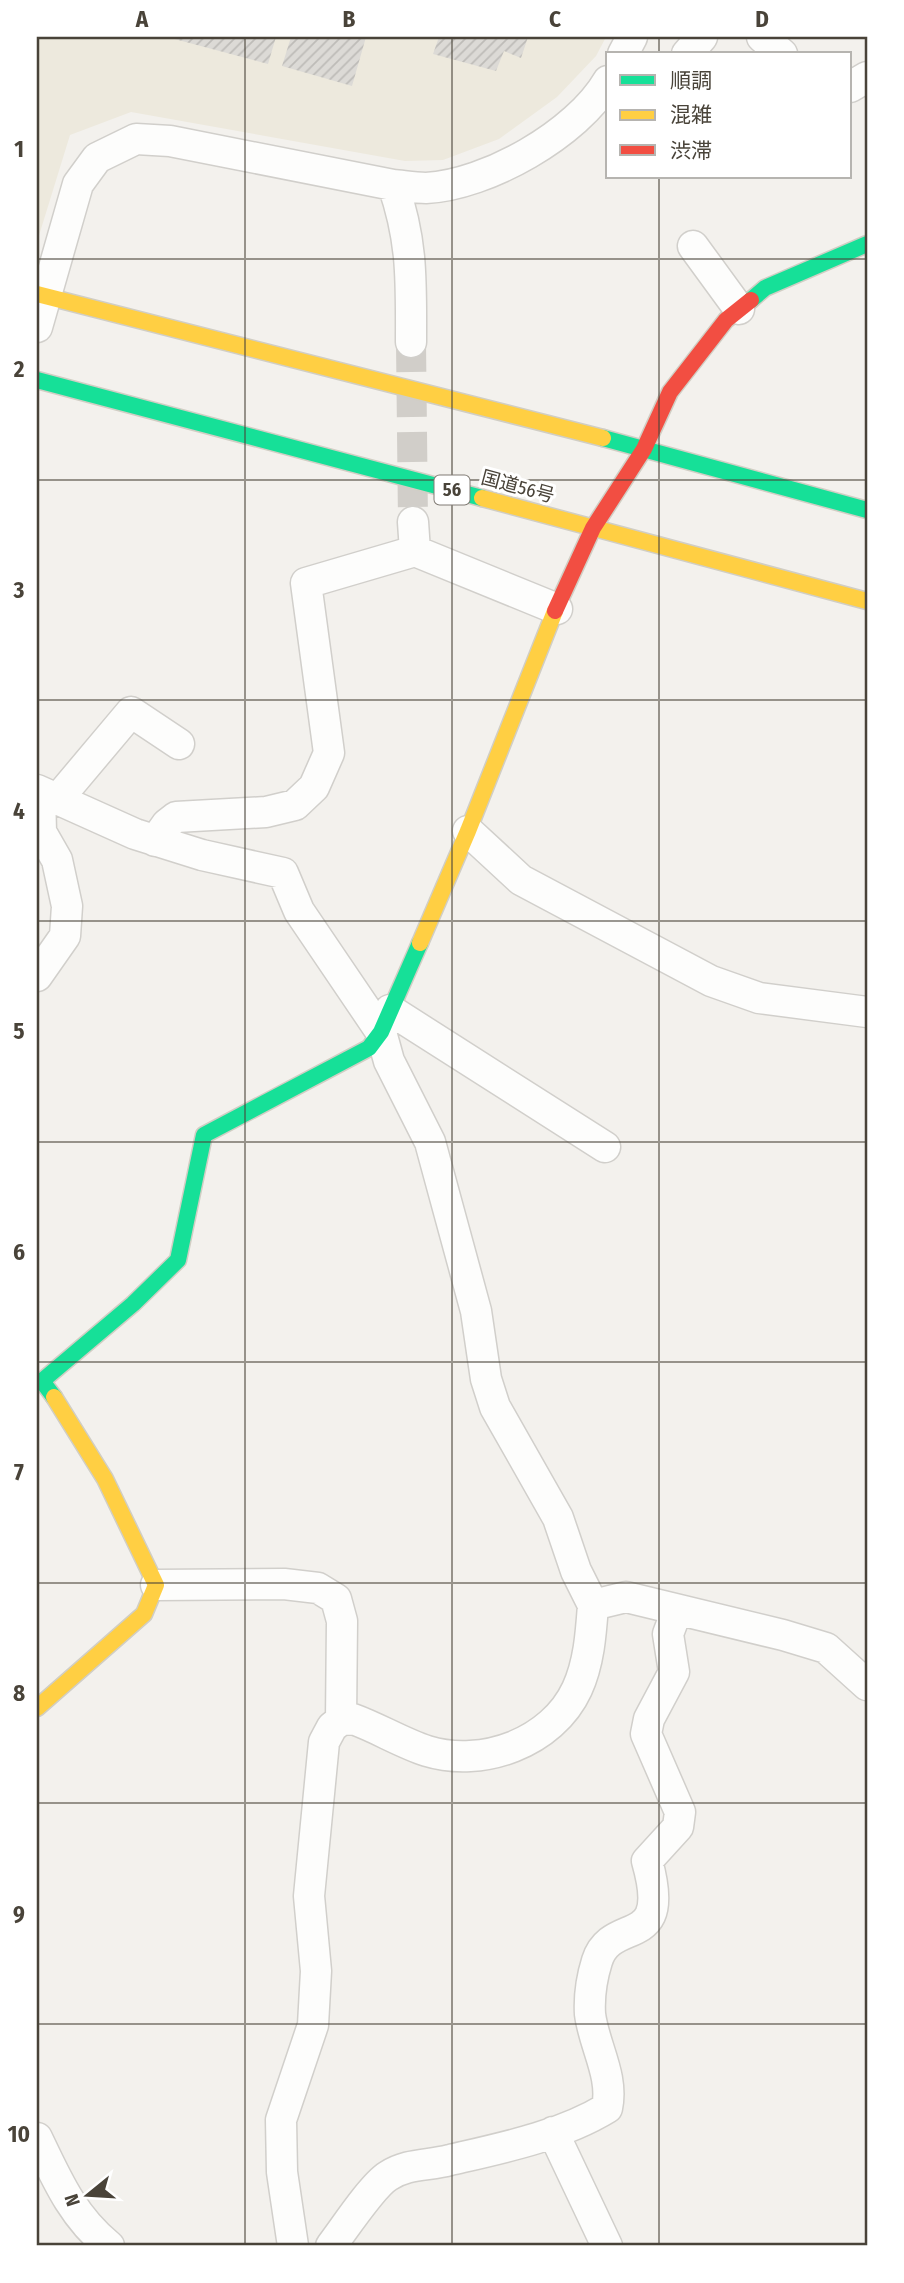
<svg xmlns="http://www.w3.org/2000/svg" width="904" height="2283" font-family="'Fira Sans Condensed','Noto Sans JP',sans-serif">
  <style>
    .education { fill: #ede9dd }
    .building { fill: url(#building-hatch) }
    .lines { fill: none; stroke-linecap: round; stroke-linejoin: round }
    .street-tunnel { stroke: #d1cec9; stroke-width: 30; stroke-dasharray: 30 15; stroke-linecap: butt }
    .street-casing { stroke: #d1cfcb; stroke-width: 33 }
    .fast-casing { stroke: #d1cec4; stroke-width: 19 }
    .slow-casing { stroke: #d1cec4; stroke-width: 19 }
    .jam-casing { stroke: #d1cec4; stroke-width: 19 }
    .street { stroke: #fdfdfc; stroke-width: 30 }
    .fast { stroke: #16e098; stroke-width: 16 }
    .slow { stroke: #ffcf43; stroke-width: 16 }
    .jam { stroke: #f24e42; stroke-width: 16 }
    .grid { fill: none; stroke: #494339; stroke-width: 2; stroke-opacity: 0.55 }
    .labels { text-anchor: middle; stroke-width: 6; stroke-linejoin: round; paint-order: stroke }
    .shield { fill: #fff; stroke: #807b74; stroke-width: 2 }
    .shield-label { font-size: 18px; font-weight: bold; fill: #494339 }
    .street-label { font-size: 19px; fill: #494339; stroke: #fff }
    .neatline { fill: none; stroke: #494339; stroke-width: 2.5 }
    .grid-label { font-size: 23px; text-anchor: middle; font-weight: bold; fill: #494339 }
  </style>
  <defs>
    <pattern id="building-hatch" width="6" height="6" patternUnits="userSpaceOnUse" patternTransform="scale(1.75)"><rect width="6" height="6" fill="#dcdad6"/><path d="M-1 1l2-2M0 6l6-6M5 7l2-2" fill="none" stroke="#bebcb8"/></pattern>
  </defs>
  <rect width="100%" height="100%" fill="#f3f1ed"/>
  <!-- education -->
  <path class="education" d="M37 37H606L596 56 557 97 499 139 443 160 405 161 131 112 70 135 37 242Z"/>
  <!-- building -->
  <path class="building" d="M167 37H276L268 64Z
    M291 37H366L352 86 282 66Z
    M439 37H528L521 58 504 51 496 71 433 54Z"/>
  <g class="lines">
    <!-- street-tunnel -->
    <path class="street-tunnel" d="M411 342 413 522"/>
    <!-- street casing -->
    <g class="street-casing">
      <path id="street" d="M762 37 782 54
        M623 54 632 37
        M687 54 702 37
        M850 87 867 77
        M393 185C413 242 411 283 411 342
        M693 246 739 309
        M37 327 78 184 97 158 136 139 170 141 393 185C404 186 415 188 426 188 487 185 577 134 608 81
        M413 522 415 551
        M37 790 135 834 202 855 283 873 299 911 381 1032 389 1061 430 1142 476 1311 486 1379 495 1407 558 1518 576 1571 593 1605 626 1597 783 1635 826 1648 867 1685
        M57 800 131 712 179 744
        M468 831 521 880 711 981 759 998 867 1012
        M155 841 167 824 176 817 266 812 295 805 314 787 329 753 306 583 415 551 557 609
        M37 976 65 936 67 906 57 860 41 832 40 793
        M390 1010 605 1147
        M156 1585 284 1584 318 1588 336 1599 342 1621 341 1720 332 1727 324 1742 309 1896 316 1971 313 2025 281 2120 282 2172 293 2246
        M341 1720 353 1719C378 1728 402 1743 427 1751 482 1768 552 1743 577 1689 589 1663 591 1633 593 1605
        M553 2132 607 2246
        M37 2138C57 2180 73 2217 109 2246
        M331 2246C344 2229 372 2186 388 2176 408 2163 428 2166 450 2160 502 2148 561 2136 607 2108 614 2076 594 2046 590 2014 589 1997 592 1977 597 1961 612 1914 673 1953 647 1861L678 1827 680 1812 646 1734 649 1719 674 1672 668 1634 677 1610"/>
    </g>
    <!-- fast casing -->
    <g class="fast-casing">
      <path id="fast" d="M751 300 765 288 867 244
        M37 380 482 498
        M603 438 867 510
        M54 1397 42 1381 133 1304 178 1260 204 1135 369 1048 381 1032 420 943"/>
    </g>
    <!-- slow casing -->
    <g class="slow-casing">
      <path id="slow" d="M37 294 603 438
        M482 498 867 601
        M420 943 468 831 555 611
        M37 1708 144 1614 156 1585 105 1479 54 1397"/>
    </g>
    <!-- jam casing -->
    <g class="jam-casing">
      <path id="jam" d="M555 611 593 528 644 449 670 392 726 320 751 300"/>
    </g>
    <!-- street -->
    <use href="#street" class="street"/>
    <!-- fast -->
    <use href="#fast" class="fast"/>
    <!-- slow -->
    <use href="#slow" class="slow"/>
    <!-- jam -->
    <use href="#jam" class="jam"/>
  </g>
  <!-- grid -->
  <path class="grid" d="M245 37V2246M452 37V2246M659 37V54M659 177V2246M37 259H867M37 480H867M37 700H867M37 921H867M37 1142H867M37 1362H867M37 1583H867M37 1803H867M37 2024H867"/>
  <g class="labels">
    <!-- shield labels -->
    <rect class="shield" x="434.5" y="475.5" width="35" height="29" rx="5"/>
    <g class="shield-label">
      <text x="452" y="496">56</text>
    </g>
    <!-- street labels -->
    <g class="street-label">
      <text transform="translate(518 486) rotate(15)" y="7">国道56号</text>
    </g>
  </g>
  <!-- border -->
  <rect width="904" height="2283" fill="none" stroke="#ffffff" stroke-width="77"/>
  <!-- legend -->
  <rect x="606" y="52" width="245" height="126" fill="#ffffff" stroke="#b6b4b0" stroke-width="2"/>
  <rect x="620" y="75" width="35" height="10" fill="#16e098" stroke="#b6b4b0" stroke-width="2"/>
  <text x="670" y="88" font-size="21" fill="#494339">順調</text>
  <rect x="620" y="110" width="35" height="10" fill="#ffcf43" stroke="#b6b4b0" stroke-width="2"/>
  <text x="670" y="122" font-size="21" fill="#494339">混雑</text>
  <rect x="620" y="145" width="35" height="10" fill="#f24e42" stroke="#b6b4b0" stroke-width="2"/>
  <text x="670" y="158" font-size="21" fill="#494339">渋滞</text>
  <!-- north arrow -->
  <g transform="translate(88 2195) rotate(252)" stroke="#ffffff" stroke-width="5" paint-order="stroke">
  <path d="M0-5L12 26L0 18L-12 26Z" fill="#494339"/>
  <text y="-10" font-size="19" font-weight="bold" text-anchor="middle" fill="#494339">N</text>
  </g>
  <rect x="38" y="38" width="828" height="2206" class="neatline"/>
  <g class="grid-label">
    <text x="142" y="27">A</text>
    <text x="349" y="27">B</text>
    <text x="555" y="27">C</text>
    <text x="762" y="27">D</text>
    <text x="19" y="157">1</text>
    <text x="19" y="377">2</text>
    <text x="19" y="598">3</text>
    <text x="19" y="819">4</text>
    <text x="19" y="1039">5</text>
    <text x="19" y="1260">6</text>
    <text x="19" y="1480">7</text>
    <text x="19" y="1701">8</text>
    <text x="19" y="1922">9</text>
    <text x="19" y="2142">10</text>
  </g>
</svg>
